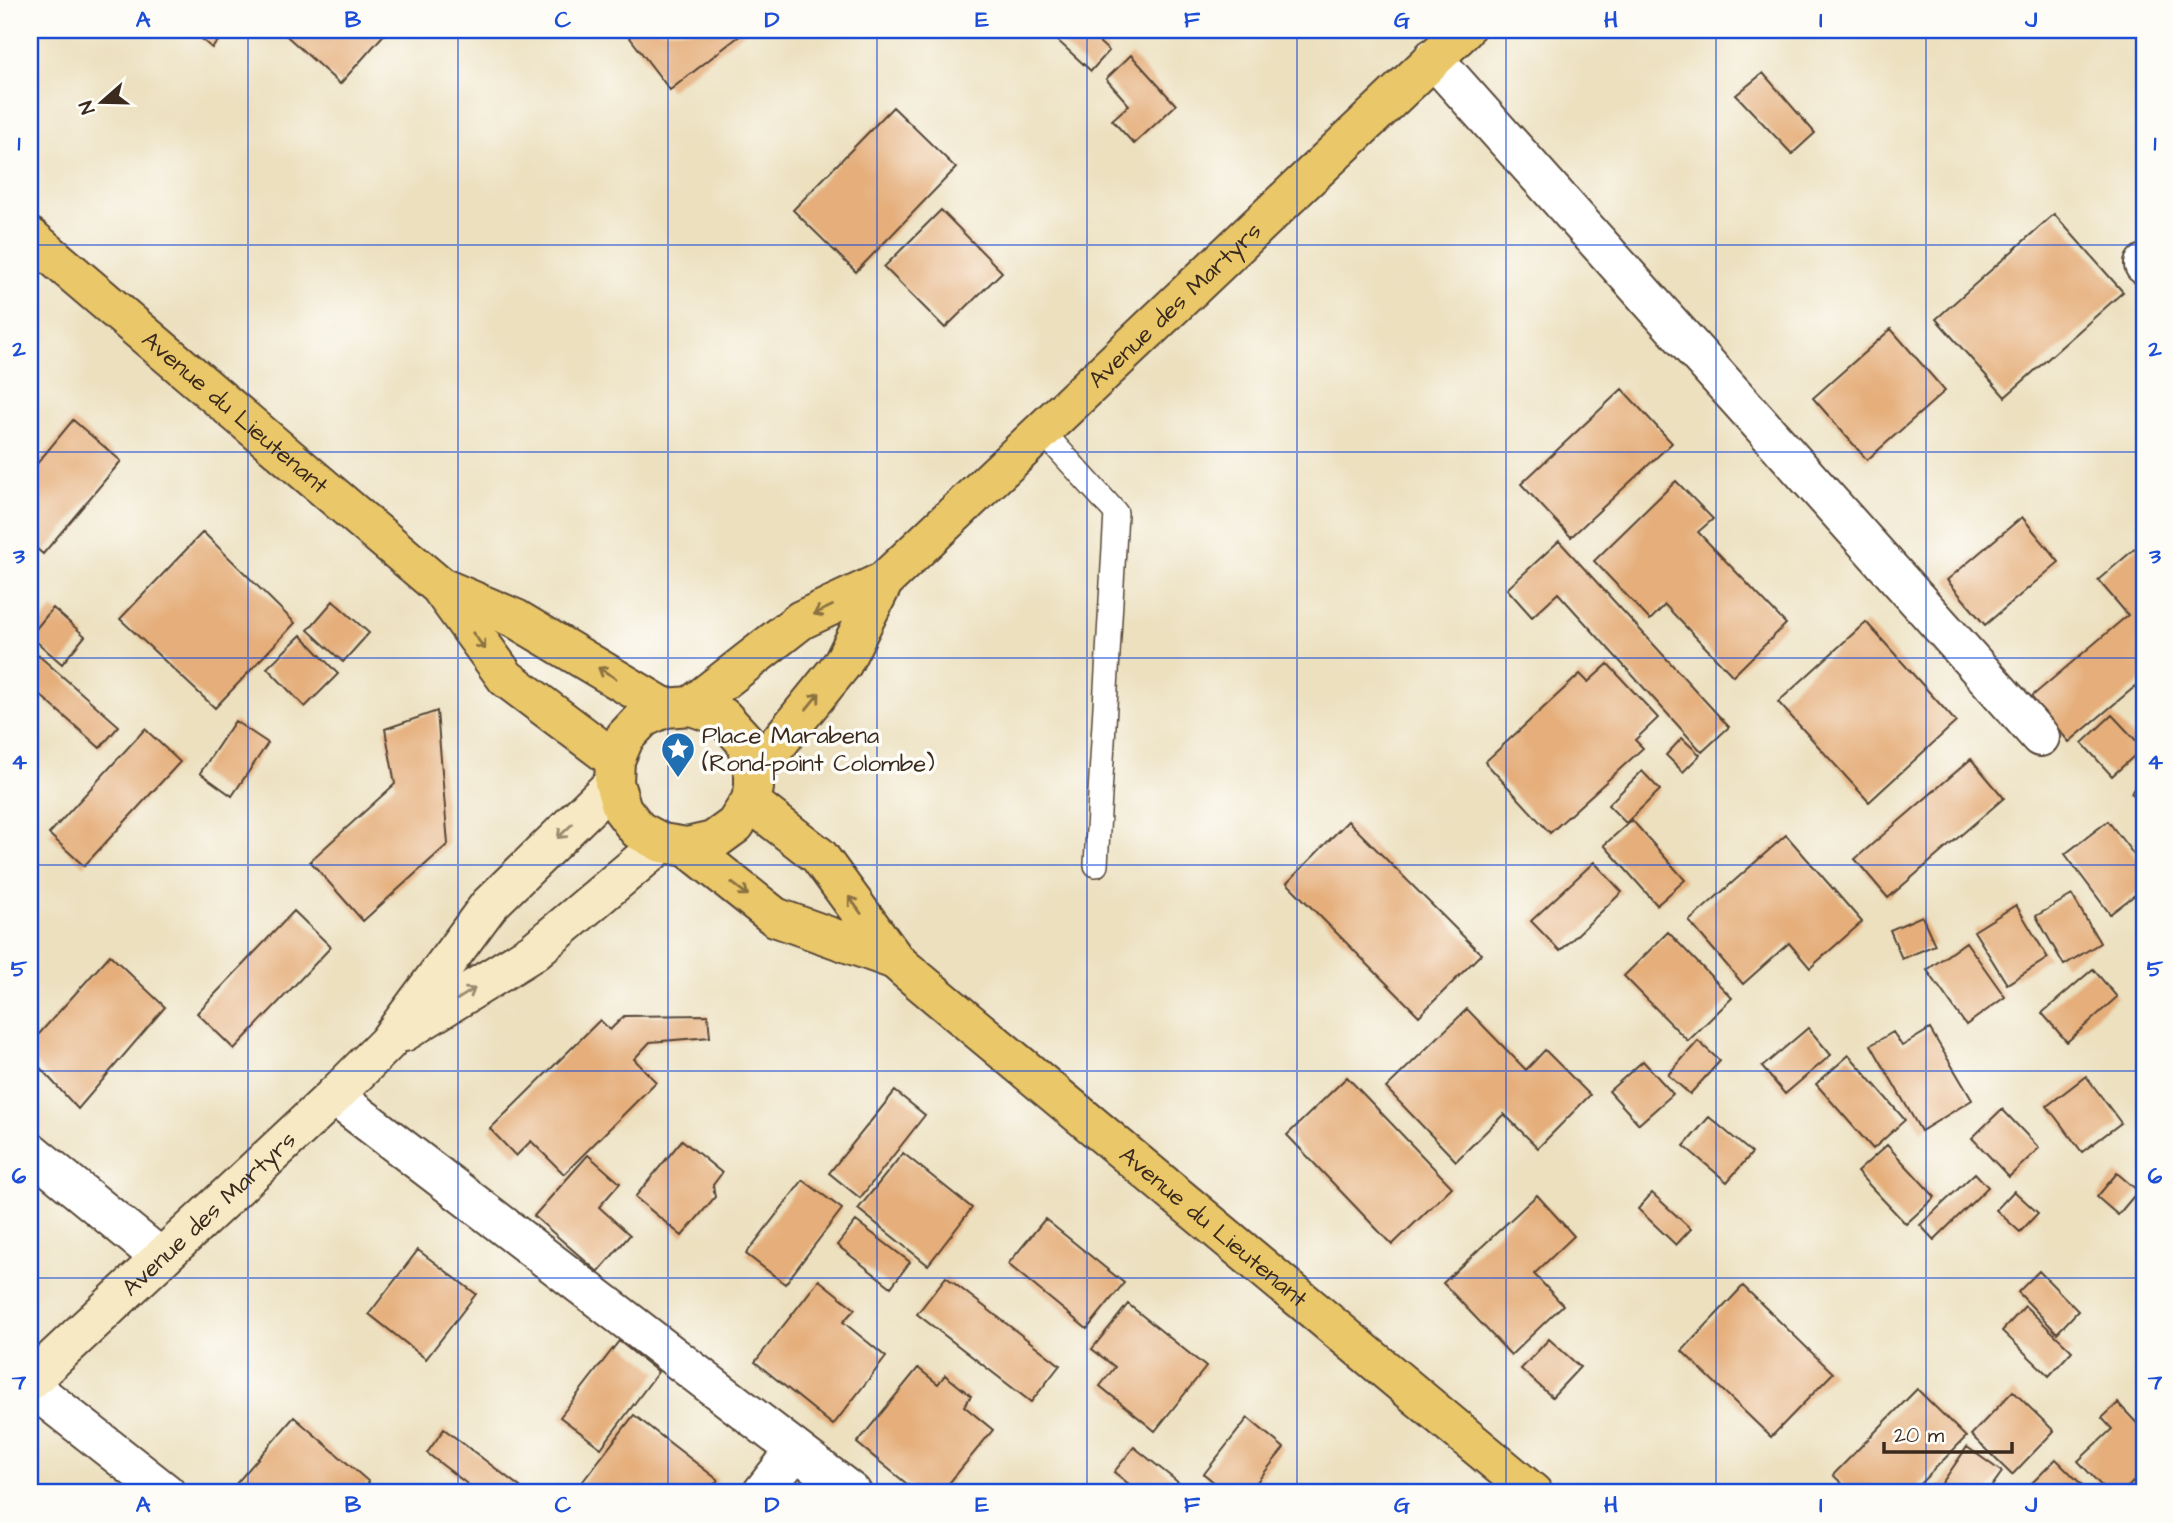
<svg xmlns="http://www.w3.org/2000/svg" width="2174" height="1523" font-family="'Architects Daughter',sans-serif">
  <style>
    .building { fill: #e5ae7a }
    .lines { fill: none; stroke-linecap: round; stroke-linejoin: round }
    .service-casing { stroke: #564536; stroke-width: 26 }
    .minor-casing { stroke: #564536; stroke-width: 42 }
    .secondary-casing { stroke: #564536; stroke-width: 42 }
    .primary-casing { stroke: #564536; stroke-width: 42 }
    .service { stroke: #fff; stroke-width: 23 }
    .minor { stroke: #fff; stroke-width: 38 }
    .secondary { stroke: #f7e9c3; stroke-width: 38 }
    .primary { stroke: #eac769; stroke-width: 38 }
    .oneway { stroke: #8a7140 }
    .oneway2 { stroke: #998a70 }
    .grid { fill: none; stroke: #1d4ed8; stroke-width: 2; stroke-opacity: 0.55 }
    .labels { text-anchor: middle; stroke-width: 7; stroke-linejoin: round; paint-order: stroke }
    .street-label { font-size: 24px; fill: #3b2a1e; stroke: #fdfcf7 }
    .poi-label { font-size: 24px; fill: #3b2a1e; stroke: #fdfcf7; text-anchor: start }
    .neatline { fill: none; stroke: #1d4ed8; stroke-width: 2.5 }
    .grid-label { font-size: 23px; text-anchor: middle; font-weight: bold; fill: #1d4ed8 }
  </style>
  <rect width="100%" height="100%" fill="#fdfcf7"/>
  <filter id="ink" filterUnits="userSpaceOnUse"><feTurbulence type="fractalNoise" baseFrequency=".0143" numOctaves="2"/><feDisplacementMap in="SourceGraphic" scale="14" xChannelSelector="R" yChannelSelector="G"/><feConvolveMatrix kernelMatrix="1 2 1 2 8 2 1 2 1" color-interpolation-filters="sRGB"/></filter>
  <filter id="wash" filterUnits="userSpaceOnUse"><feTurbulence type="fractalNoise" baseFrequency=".00686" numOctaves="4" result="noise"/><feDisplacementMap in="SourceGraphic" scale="28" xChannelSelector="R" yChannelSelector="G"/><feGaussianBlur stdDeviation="1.57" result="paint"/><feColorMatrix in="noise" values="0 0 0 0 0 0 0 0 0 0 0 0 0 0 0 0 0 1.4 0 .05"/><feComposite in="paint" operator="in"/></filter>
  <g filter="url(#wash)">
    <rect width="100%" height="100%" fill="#ece0bf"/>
    <g id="blocks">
      <!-- building -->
      <path class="building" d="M191 30H228L212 48Z
        M280 30H388L340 84Z
        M624 30H747L670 90Z
        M1064 30H1086L1109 51 1091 71 1056 39Z
        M1131 55 1176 105 1134 144 1112 120 1129 105 1106 79Z
        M1763 73 1815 133 1792 154 1736 95Z
        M893 107 956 168 856 272 793 210Z
        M941 210 1002 272 945 328 884 267Z
        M2054 214 2123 292 2005 397 1936 319Z
        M1891 329 1945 391 1867 460 1813 398Z
        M1622 389 1672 443 1571 537 1521 484Z
        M73 420 121 461 43 554 30 543V472Z
        M1676 481 1713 519 1698 532 1786 624 1733 676 1665 605 1650 620 1594 561Z
        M2022 517 2059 562 1985 625 1947 580Z
        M203 532 295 623 215 708 120 619Z
        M1559 541 1729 727 1702 752 1558 593 1532 617 1507 589Z
        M2144 541V679L2069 742 2031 697 2128 615 2098 580Z
        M333 601 369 633 343 662 308 630Z
        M53 608 85 636 62 664 30 636Z
        M1866 622 1956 722 1869 802 1778 702Z
        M301 635 338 674 305 707 267 668Z
        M38 655 119 726 100 748 30 686V664Z
        M1608 664 1658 718 1635 740 1643 748 1550 833 1485 762 1580 674 1588 682Z
        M437 711 448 844 363 921 310 861 395 784 385 729Z
        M2112 715 2143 748 2112 776 2082 743Z
        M235 721 268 743 232 796 200 773Z
        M145 729 180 762 84 866 49 834Z
        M1682 738 1700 755 1683 772 1666 755Z
        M1971 759 2004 798 1888 898 1855 859Z
        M1642 771 1660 790 1626 823 1608 805Z
        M2144 774V802L2131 793Z
        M1632 820 1685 880 1657 905 1604 845Z
        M1348 821 1481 954 1419 1016 1287 883Z
        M2108 821 2144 868V888L2110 914 2065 854Z
        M1786 835 1862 922 1810 968 1789 943 1743 984 1689 921Z
        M1594 862 1622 892 1560 951 1531 921Z
        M2072 895 2100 943 2064 965 2036 916Z
        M2016 905 2048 958 2007 984 1974 931Z
        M294 911 331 947 234 1049 197 1013Z
        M1922 916 1935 945 1902 959 1890 930Z
        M1668 932 1732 998 1688 1041 1624 976Z
        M1966 942 2005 997 1966 1025 1927 970Z
        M110 955 165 1007 78 1109 30 1057V1044Z
        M2093 969 2117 997 2067 1042 2042 1013Z
        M1467 1009 1526 1070 1545 1050 1590 1095 1538 1148 1504 1114 1456 1161 1386 1088Z
        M708 1015 710 1037 650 1042 634 1059 656 1082 564 1174 531 1141 516 1156 490 1129 600 1020 610 1030 624 1016Z
        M1808 1028 1831 1055 1785 1094 1762 1067Z
        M1930 1029 1972 1100 1921 1131 1871 1045 1893 1032 1902 1046Z
        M1698 1041 1720 1061 1690 1094 1668 1075Z
        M1849 1055 1905 1120 1873 1149 1816 1084Z
        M1643 1061 1673 1094 1639 1124 1609 1091Z
        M2086 1076 2121 1123 2082 1152 2047 1106Z
        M1347 1077 1452 1187 1392 1245 1287 1135Z
        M895 1091 925 1115 860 1198 829 1173Z
        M2002 1109 2039 1148 2009 1177 1972 1138Z
        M1709 1117 1752 1153 1727 1182 1684 1146Z
        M682 1140 722 1173 713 1185 715 1197 682 1236 635 1197Z
        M1887 1145 1935 1197 1906 1224 1857 1172Z
        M903 1153 972 1208 928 1265 858 1209Z
        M588 1155 620 1183 599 1207 630 1235 598 1272 534 1216Z
        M1975 1173 1988 1187 1934 1240 1920 1225Z
        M2117 1173 2138 1191 2118 1215 2097 1197Z
        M803 1180 842 1209 785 1284 746 1254Z
        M2014 1191 2038 1213 2020 1232 1996 1210Z
        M1652 1193 1691 1229 1676 1245 1638 1209Z
        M1537 1195 1574 1236 1534 1274 1563 1305 1511 1355 1443 1283Z
        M1045 1219 1124 1283 1087 1329 1008 1264Z
        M856 1221 910 1262 891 1287 837 1245Z
        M418 1250 476 1294 426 1359 369 1314Z
        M2039 1271 2078 1311 2057 1333 2018 1292Z
        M946 1277 1060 1365 1031 1402 917 1314Z
        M819 1280 855 1309 843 1322 886 1357 833 1425 755 1362Z
        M1743 1286 1833 1373 1771 1437 1682 1351Z
        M1128 1304 1206 1367 1155 1431 1100 1386 1115 1367 1092 1349Z
        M2025 1306 2072 1351 2049 1376 2002 1331Z
        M1549 1339 1580 1367 1552 1397 1521 1369Z
        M619 1341 658 1372 601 1448 560 1417Z
        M918 1368 938 1384 945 1375 971 1396 964 1406 993 1430 941 1493H918L857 1443Z
        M1917 1389 1966 1437 1911 1493H1852L1833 1475Z
        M2013 1391 2054 1431 2012 1475 1971 1435Z
        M2118 1403 2144 1431V1493L2133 1482 2122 1493H2108L2078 1461 2112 1429 2102 1418Z
        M634 1415 718 1480 707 1493H590L580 1485Z
        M294 1417 369 1482 359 1493H228Z
        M1248 1418 1284 1448 1248 1493H1227L1204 1474Z
        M444 1429 520 1487 515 1493H479L427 1453Z
        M1134 1447 1179 1483 1170 1493H1140L1114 1472Z
        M1967 1447 2002 1472 1987 1493H1939L1936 1492Z
        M2056 1459 2090 1493 2023 1492Z"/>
    </g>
  </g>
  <g filter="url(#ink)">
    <use href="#blocks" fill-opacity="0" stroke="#564536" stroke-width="2"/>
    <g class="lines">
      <!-- service casing -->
      <g class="service-casing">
        <path id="service" d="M1042 431 1116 513 1096 865"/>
      </g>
      <!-- minor casing -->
      <g class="minor-casing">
        <path id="minor" d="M1433 58 2040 737
          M2144 265V264
          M334 1096 852 1493
          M30 1151 161 1258
          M30 1386 166 1493
          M762 1493 795 1451"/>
      </g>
      <!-- secondary casing -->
      <g class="secondary-casing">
        <g id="secondary">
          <path d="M404 1032 533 952 662 843"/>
          <path id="s1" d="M30 1381 334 1096 387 1043 489 905 614 783"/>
        </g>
      </g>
      <!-- primary casing -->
      <g class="primary-casing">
        <g id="primary">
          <path id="s2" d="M30 237 439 586 506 678 615 760"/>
          <path d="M441 587 516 619 665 708"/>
          <path d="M691 706 801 620 884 581"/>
          <path id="s3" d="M754 773 843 663 884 581 1464 30"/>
          <path id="s4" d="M750 802 819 856 895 960 905 969 1533 1493"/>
          <path d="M687 847 713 841 735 825 750 802 754 788V773L745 741 723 717 691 706 665 708 643 718 625 737 615 760 614 783 622 809 638 830 662 843 687 847 775 917 895 960"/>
        </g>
      </g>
      <!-- service -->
      <use href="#service" class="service"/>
      <!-- minor -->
      <use href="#minor" class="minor"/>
      <!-- secondary -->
      <use href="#secondary" class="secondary"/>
      <!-- primary -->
      <use href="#primary" class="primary"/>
    </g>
    <!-- one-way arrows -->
    <defs><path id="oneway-shaft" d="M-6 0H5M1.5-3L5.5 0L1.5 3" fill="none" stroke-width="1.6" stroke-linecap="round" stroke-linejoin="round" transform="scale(1.75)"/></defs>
    <g class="oneway">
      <use href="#oneway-shaft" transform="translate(823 610) rotate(155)"/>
      <use href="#oneway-shaft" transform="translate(479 641) rotate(53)"/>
      <use href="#oneway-shaft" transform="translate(607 673) rotate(-149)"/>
      <use href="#oneway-shaft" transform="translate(813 701) rotate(-51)"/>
      <use href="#oneway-shaft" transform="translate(740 889) rotate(38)"/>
      <use href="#oneway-shaft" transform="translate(855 905) rotate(-126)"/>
    </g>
    <g class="oneway2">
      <use href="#oneway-shaft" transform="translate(565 831) rotate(136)"/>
      <use href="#oneway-shaft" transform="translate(466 994) rotate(-32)"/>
    </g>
  </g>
  <!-- grid -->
  <path class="grid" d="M248 30V1493M458 30V1493M668 30V1493M877 30V1493M1087 30V1493M1297 30V1493M1506 30V1493M1716 30V1493M1926 30V1493M30 245H2144M30 452H2144M30 658H2144M30 865H2144M30 1071H2144M30 1278H2144"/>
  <!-- icons -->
  <defs>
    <g id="sight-pin" transform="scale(1.75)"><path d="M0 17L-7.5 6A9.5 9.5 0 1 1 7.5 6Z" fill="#1f6fb2" stroke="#fdfcf7"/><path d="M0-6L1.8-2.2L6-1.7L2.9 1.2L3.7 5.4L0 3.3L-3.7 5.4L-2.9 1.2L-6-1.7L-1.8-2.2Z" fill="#fff"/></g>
  </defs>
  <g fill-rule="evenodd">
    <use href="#sight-pin" x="678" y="749"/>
  </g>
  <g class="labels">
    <!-- street labels -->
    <g class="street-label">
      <text dy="8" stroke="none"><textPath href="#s3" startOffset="634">Avenue des Martyrs</textPath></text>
      <text dy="8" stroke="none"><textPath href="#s2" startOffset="270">Avenue du Lieutenant</textPath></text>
      <text dy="8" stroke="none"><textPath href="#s1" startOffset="245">Avenue des Martyrs</textPath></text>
      <text dy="8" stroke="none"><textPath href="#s4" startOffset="632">Avenue du Lieutenant</textPath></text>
    </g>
    <!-- poi labels -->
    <g class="poi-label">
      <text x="702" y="743">Place Marabena<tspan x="702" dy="28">(Rond-point Colombe)</tspan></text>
    </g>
  </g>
  <!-- margin -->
  <rect width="2174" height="1523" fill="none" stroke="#fdfcf7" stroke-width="77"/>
  <!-- north arrow -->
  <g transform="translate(102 102) rotate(250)" stroke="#fdfcf7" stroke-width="5" paint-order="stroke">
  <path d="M0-5L12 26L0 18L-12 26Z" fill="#3b2a1e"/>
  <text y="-10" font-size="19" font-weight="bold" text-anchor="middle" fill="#3b2a1e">N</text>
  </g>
  <!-- scale -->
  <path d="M1884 1442v10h128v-10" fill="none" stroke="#3b2a1e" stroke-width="3.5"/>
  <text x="1894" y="1442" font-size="21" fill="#3b2a1e" stroke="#fdfcf7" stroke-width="5" paint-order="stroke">20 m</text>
  <rect x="38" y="38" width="2098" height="1446" class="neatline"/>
  <g class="grid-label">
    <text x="143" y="27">A</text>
    <text x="353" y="27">B</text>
    <text x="563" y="27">C</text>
    <text x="772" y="27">D</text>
    <text x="982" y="27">E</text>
    <text x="1192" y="27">F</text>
    <text x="1402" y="27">G</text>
    <text x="1611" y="27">H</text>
    <text x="1821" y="27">I</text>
    <text x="2031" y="27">J</text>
    <text x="19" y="150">1</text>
    <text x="2155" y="150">1</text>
    <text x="19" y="356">2</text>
    <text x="2155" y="356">2</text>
    <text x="19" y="563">3</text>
    <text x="2155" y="563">3</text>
    <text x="19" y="769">4</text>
    <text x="2155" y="769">4</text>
    <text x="19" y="976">5</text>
    <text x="2155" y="976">5</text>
    <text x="19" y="1183">6</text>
    <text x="2155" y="1183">6</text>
    <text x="19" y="1389">7</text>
    <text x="2155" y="1389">7</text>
    <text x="143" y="1512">A</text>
    <text x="353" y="1512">B</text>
    <text x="563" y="1512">C</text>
    <text x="772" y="1512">D</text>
    <text x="982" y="1512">E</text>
    <text x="1192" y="1512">F</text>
    <text x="1402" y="1512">G</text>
    <text x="1611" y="1512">H</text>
    <text x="1821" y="1512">I</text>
    <text x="2031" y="1512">J</text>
  </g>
</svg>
